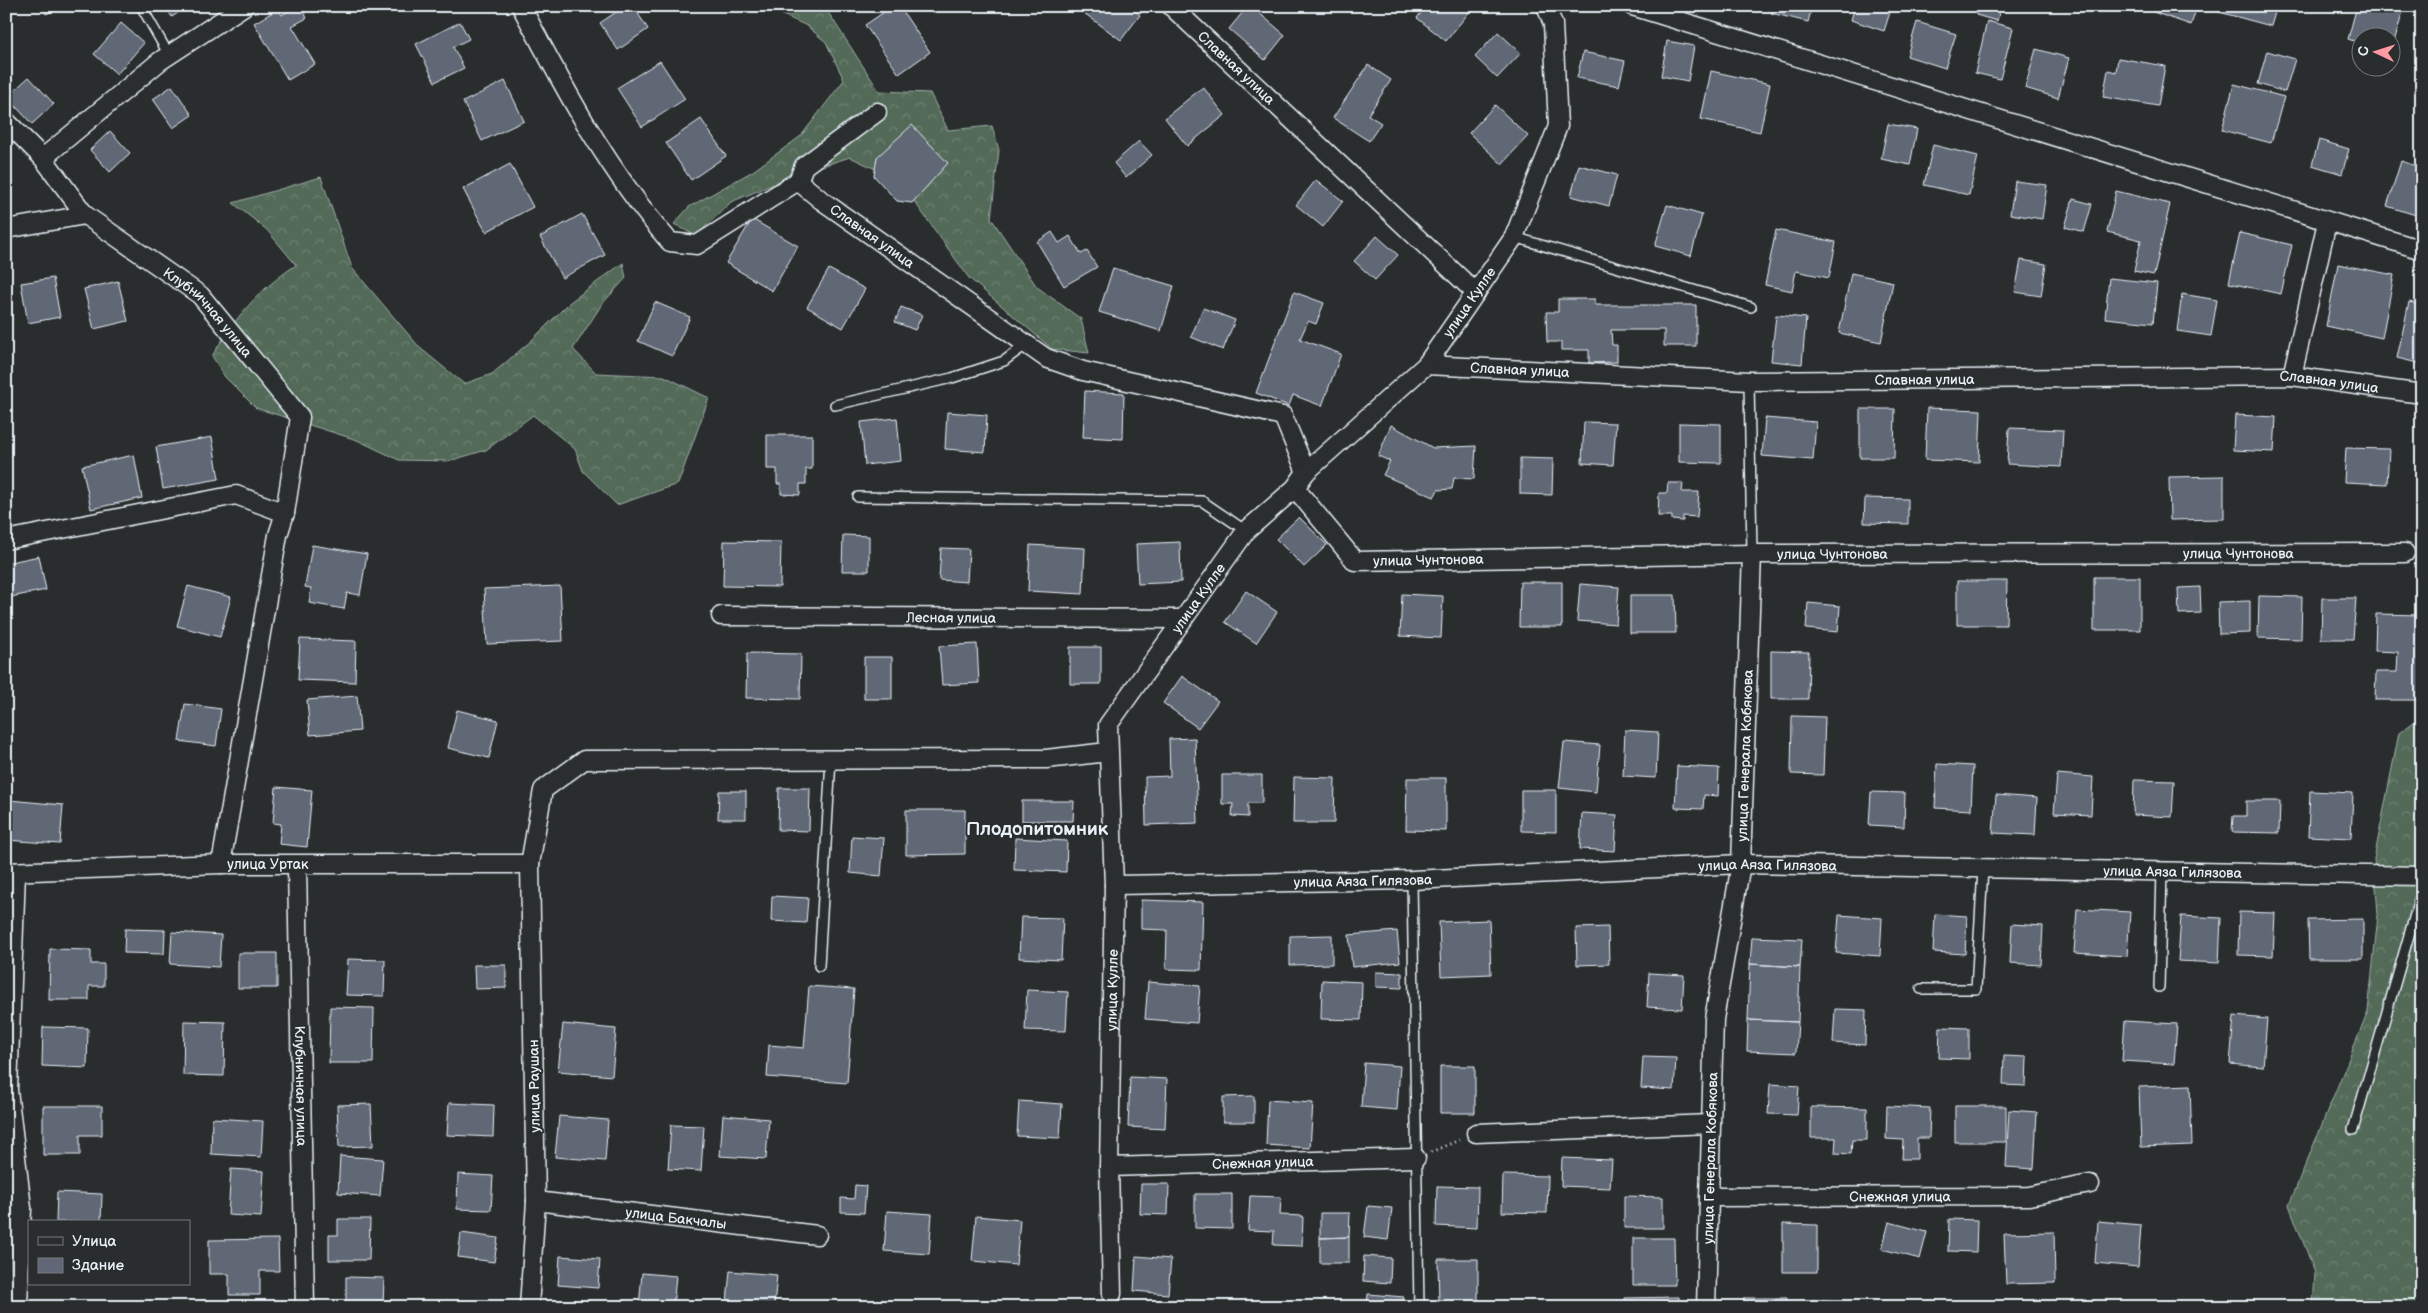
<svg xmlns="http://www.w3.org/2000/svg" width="2428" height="1313" font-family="'Balsamiq Sans',sans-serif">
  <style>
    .forest { fill: url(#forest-crowns); stroke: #9eaea8 }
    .building { fill: #616776; stroke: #e8f1f8 }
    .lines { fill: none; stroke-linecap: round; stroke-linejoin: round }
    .lane-casing { stroke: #e8f1f8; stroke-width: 12 }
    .street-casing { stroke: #e8f1f8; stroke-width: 21 }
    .path { stroke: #e8f1f8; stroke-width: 3; stroke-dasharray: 1 4; stroke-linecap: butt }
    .lane { stroke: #2a2d2e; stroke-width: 9 }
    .street { stroke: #2a2d2e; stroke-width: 18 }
    .labels { text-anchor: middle; stroke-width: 4; stroke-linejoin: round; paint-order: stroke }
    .street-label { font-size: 14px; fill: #e8f1f8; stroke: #2a2d2e }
    .district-label { font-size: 19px; font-weight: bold; fill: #e8f1f8; stroke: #2a2d2e }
  </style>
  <defs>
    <pattern id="forest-crowns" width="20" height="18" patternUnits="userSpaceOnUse" patternTransform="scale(1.25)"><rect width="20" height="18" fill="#536b59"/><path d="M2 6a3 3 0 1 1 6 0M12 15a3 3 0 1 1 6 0" fill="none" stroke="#6c8172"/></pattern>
  </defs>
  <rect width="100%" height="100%" fill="#2a2d2e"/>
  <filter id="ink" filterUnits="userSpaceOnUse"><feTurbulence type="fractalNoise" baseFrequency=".02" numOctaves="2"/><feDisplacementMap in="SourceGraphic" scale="10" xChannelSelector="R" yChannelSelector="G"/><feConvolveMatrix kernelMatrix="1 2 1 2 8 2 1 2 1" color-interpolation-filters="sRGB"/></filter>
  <g filter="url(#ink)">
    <!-- forest -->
    <path class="forest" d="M763 6H827L826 9 879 91 930 93 948 130 992 126 999 150 991 218 1037 287 1081 319 1089 353 1052 349 969 278 899 180 850 157 798 174 731 202 696 236 674 224 689 207 753 171 801 136 844 80 826 42 807 26Z
      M321 177 352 268 420 348 464 384 492 374 531 341 570 302 623 263 626 278 602 304 573 349 596 373 664 376 709 398 678 484 617 505 583 471 575 449 533 415 486 450 449 461 399 460 357 440 256 408 225 377 212 356C237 316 256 292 296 265L267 230 233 203Z
      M2422 716V1307H2313L2315 1273 2289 1205 2368 1012 2378 915 2374 859 2399 733Z"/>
    <!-- building -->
    <path class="building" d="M42 6H64L46 14Z
      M165 6H188L172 17Z
      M297 6H300L307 18 292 26 315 64 288 80 254 23 278 9 282 15Z
      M625 6H633L648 29 618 50 600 23Z
      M893 6H899L930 52 899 74 865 25Z
      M1088 6H1129L1140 15 1121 40 1084 13Z
      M1248 6H1251L1285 35 1265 60 1229 29Z
      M1426 6H1474L1446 41 1417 18Z
      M1773 6H1812L1808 22 1771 13Z
      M1855 6H1892L1884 31 1851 20Z
      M1979 6H2001L1997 21 1976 15Z
      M2136 6H2197L2191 25Z
      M2221 6H2277L2271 26 2219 12Z
      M2357 6H2386L2403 11 2391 52 2390 38H2360V43L2348 39Z
      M1987 21 2013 28 2000 79 1975 73Z
      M460 22 469 39 453 47 464 68 435 82 416 44Z
      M1917 22 1956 34 1945 68 1907 56Z
      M121 23 144 43 117 74 94 54Z
      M1498 32 1521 53 1497 78 1475 57Z
      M1667 41 1694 46 1688 81 1661 76Z
      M2036 49 2069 58 2058 98 2025 88Z
      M2267 51 2295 59 2285 92 2258 84Z
      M1583 52 1625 61 1619 86 1577 78Z
      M2118 58 2165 66 2158 106 2103 97 2108 70 2116 72Z
      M660 61 685 99 642 127 617 88Z
      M1368 65 1391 80 1368 115 1381 123 1369 141 1333 118Z
      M1711 71 1770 84 1760 132 1701 119Z
      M29 77 54 104 32 124 7 97Z
      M505 81 524 121 482 141 463 102Z
      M2234 84 2284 97 2271 143 2222 130Z
      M172 86 192 115 173 128 153 99Z
      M1203 87 1225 115 1187 146 1165 118Z
      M1495 105 1528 136 1502 164 1469 133Z
      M701 119 726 156 691 180 666 143Z
      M1888 124 1917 129 1910 165 1881 159Z
      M912 125 948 163 912 203 897 201 874 176 877 157Z
      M110 131 130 153 110 172 90 150Z
      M2319 140 2349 149 2342 174 2312 165Z
      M1139 141 1152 155 1126 178 1114 163Z
      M1933 145 1978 156 1969 195 1924 185Z
      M2401 161 2422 168V217L2387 206Z
      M510 164 533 207 486 232 463 189Z
      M1579 165 1617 175 1609 206 1571 196Z
      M1316 180 1343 201 1323 227 1296 205Z
      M2015 181 2047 185 2042 219 2010 214Z
      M2116 191 2170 204 2154 275 2134 271 2141 240 2107 232Z
      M2073 199 2092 204 2084 232 2065 227Z
      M1667 205 1702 215 1691 256 1655 246Z
      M582 214 605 255 562 278 540 237Z
      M752 219 798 246 772 291 726 263Z
      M1776 230 1836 242 1829 278 1796 271 1792 291 1765 285Z
      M1052 232 1059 243 1070 236 1081 254 1087 251 1097 267 1064 286 1037 242Z
      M2240 233 2292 245 2281 294 2229 283Z
      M1377 236 1398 255 1375 280 1354 261Z
      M2021 260 2046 264 2041 296 2015 292Z
      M2338 264 2394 275 2382 338 2326 326Z
      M1113 268 1174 286 1161 331 1099 312Z
      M829 269 865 289 843 328 807 307Z
      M1851 273 1893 282 1881 342 1839 333Z
      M53 278 60 317 28 323 21 283Z
      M2109 278 2157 283 2153 323 2105 318Z
      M118 281 128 321 94 329 84 289Z
      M1294 292 1324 303 1316 324 1308 321 1300 339 1341 354 1322 406 1293 395 1289 406 1256 393Z
      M2182 294 2217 300 2211 336 2177 331Z
      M1558 299H1595V305H1696V346H1664V330H1611L1612 345H1617V362L1589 363V350H1561V342H1547L1546 312H1558Z
      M655 302 690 317 672 356 638 341Z
      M2409 302 2422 305V364L2397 358Z
      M901 307 922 315 915 330 895 322Z
      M1203 308 1235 320 1223 350 1191 337Z
      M1776 315 1806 318 1802 364 1771 361Z
      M1085 391 1124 393 1123 439 1083 437Z
      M1927 408 1981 410 1979 462 1925 460Z
      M1860 409H1895L1894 458H1860Z
      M947 412 987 415 985 452 945 449Z
      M2235 415 2276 417 2274 452 2233 450Z
      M897 418 901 461 865 465 861 422Z
      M1765 418 1816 422 1813 460 1762 456Z
      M1584 422 1616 423 1613 465 1582 463Z
      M1679 423 1721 424V463L1679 462Z
      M1391 425 1433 448 1476 446 1474 479 1454 478 1452 489 1438 490 1434 497 1383 475 1390 461 1378 456Z
      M2009 428 2063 430 2061 467 2007 464Z
      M767 435H812V469H806V484H800V495L781 494V484H777V469H767Z
      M212 437 219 479 163 489 156 447Z
      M2346 448 2389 449 2387 484 2344 482Z
      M134 455 142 498 91 509 82 466Z
      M1520 458 1553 459 1552 495 1520 494Z
      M2224 476V519L2170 520 2169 477Z
      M1668 483H1683L1682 492H1699L1697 517 1683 516V521L1672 520V516H1658L1659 493H1667Z
      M1865 498 1908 499V524L1864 523Z
      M1299 517 1327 545 1304 567 1276 539Z
      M843 535 869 536V571H842Z
      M724 541 781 542 780 587 723 586Z
      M1180 542 1181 582 1138 584 1136 544Z
      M312 545 367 554 360 595 347 593 344 609 309 603 311 588 305 587Z
      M1030 545 1085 548 1083 594 1028 591Z
      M941 548 969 549 967 582 939 580Z
      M39 556 46 590 6 598V563Z
      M2094 577H2140V630H2094Z
      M1957 581H2007L2006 625H1957Z
      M1520 582H1562V627H1519Z
      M1580 584 1619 587 1616 624 1577 621Z
      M188 586 231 597 220 637 177 626Z
      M560 586 563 641 487 644 484 589Z
      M2200 587 2201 613 2179 614 2178 588Z
      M1246 591 1277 612 1256 643 1225 622Z
      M1402 594 1443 596 1441 638 1400 636Z
      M1630 595H1675L1676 633H1630Z
      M2259 596 2302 597 2301 639 2258 638Z
      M2322 598H2356L2353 639H2321Z
      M2250 601V633L2219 634 2218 602Z
      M1808 603 1840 606 1838 632 1806 629Z
      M2376 614 2422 615V700H2375L2376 672H2397L2398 652 2375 651Z
      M300 639 356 641 355 682 298 680Z
      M977 644 979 683 942 685 939 646Z
      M1070 647H1101V684H1070Z
      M1771 651 1809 652 1808 699H1771Z
      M747 653 801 654 800 699 746 698Z
      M864 657H892V699H864Z
      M1182 676 1218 701 1198 728 1163 703Z
      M357 696 360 731 310 735 307 700Z
      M185 704 221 709 216 746 179 741Z
      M457 710 498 720 489 758 448 748Z
      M1792 716 1825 717 1823 775 1791 774Z
      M1625 730 1658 732 1656 778 1623 776Z
      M1195 738 1198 823 1146 825 1145 777 1170 776 1169 739Z
      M1564 742 1600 745 1596 792 1559 788Z
      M1937 764 1973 766 1971 810 1935 808Z
      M1677 766 1719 768 1718 796 1704 795 1703 809 1675 808Z
      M2057 774 2093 777 2091 815 2054 813Z
      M1222 775H1262V803H1248V817L1232 816 1233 804H1222Z
      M1294 777 1335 778 1334 823H1293Z
      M1407 778H1446V831L1406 830Z
      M2134 780 2174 781 2172 817 2133 815Z
      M276 787 312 790 307 847 279 844 281 824 273 823Z
      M779 788H810L809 831 778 830Z
      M1521 790H1556V832L1521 831Z
      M719 791H746V819H718Z
      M2310 791 2353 793 2351 838 2308 836Z
      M1871 792 1905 793 1904 827 1869 825Z
      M1996 795 2037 798 2035 835 1993 833Z
      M9 800 63 805 60 844 6 840Z
      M1022 801H1074L1073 821H1022Z
      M2246 801H2280L2279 833 2232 832 2233 816H2246Z
      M906 810H965V854L906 855Z
      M1582 813 1617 815 1615 851 1580 849Z
      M852 836 884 838 881 876 850 873Z
      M1015 838 1067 841 1066 872 1014 870Z
      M772 896 808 898 806 923 771 921Z
      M1141 900 1203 902 1201 970 1166 969 1167 930 1141 929Z
      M2077 909 2130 912 2127 956 2074 953Z
      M2239 912 2275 913 2273 956 2238 955Z
      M1935 914 1967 916 1965 954 1933 952Z
      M1839 915 1882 918 1880 956 1836 953Z
      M2181 916 2221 918 2219 963 2178 961Z
      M1021 917 1063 918 1061 960 1019 958Z
      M2363 919V959H2309L2308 920Z
      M1489 920 1491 974 1441 976 1439 922Z
      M2012 924 2043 926 2041 965 2010 963Z
      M1608 927 1609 964 1577 965 1576 928Z
      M125 929 165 930 164 954 124 953Z
      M1397 931 1400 962 1352 967 1349 935Z
      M172 932 221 935 219 967 170 964Z
      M1332 935V964L1290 965V936Z
      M1752 937 1802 939 1800 967 1750 964Z
      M50 949 91 950V964H104V986H89V1000H49Z
      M238 953H277V988H238Z
      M348 959 385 960 384 996 346 995Z
      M1750 964 1800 967 1798 1022 1748 1020Z
      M474 965H506V988L475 989Z
      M1376 972 1402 973V988L1376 987Z
      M1649 973 1684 975 1682 1009 1647 1007Z
      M1322 980 1362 982 1361 1020 1321 1019Z
      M1148 982 1200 986 1197 1023 1145 1019Z
      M809 986 854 989 847 1083 767 1077 769 1045 804 1048Z
      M1027 990 1068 992 1066 1031 1025 1030Z
      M330 1007 374 1008 373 1063H329Z
      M1835 1009 1866 1010 1865 1045 1833 1043Z
      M2234 1016 2267 1019 2263 1067 2230 1064Z
      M1748 1020 1798 1022 1796 1053 1747 1051Z
      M184 1021 225 1022 224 1076 183 1075Z
      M2125 1021 2177 1024 2174 1064 2122 1061Z
      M563 1024 616 1029 612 1076 558 1071Z
      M43 1027 88 1028 87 1068 42 1066Z
      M1940 1027 1969 1028V1059L1939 1058Z
      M2004 1056 2027 1057 2026 1086 2003 1085Z
      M1643 1057 1676 1058 1674 1090 1641 1088Z
      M1364 1063 1400 1066 1397 1110 1361 1107Z
      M1440 1066H1475V1113H1440Z
      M1130 1077 1167 1079 1165 1129 1128 1127Z
      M1770 1084 1799 1086 1797 1115 1768 1114Z
      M2190 1085 2192 1145 2141 1147 2139 1087Z
      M1254 1096V1122H1223V1097Z
      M1268 1100 1313 1103 1310 1148 1266 1145Z
      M1019 1101 1062 1104 1060 1138 1017 1136Z
      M449 1103 494 1105 493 1137 447 1135Z
      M371 1104 373 1146 339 1147 337 1105Z
      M43 1106H102V1135H80V1155H43Z
      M1887 1106 1930 1108 1929 1138H1917V1159H1902L1903 1140 1886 1139Z
      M1955 1106H2006V1142H1955Z
      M1811 1107 1867 1108V1140H1852L1851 1154 1835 1153 1836 1138H1811Z
      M2009 1110 2037 1112 2034 1169 2006 1167Z
      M723 1115 769 1119 766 1159 720 1156Z
      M559 1116 608 1120 605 1161 555 1157Z
      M212 1118 263 1121 261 1157 211 1154Z
      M671 1125 704 1126 701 1171 668 1169Z
      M340 1156 383 1159 380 1196 338 1193Z
      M1562 1158 1612 1160 1610 1188 1561 1186Z
      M231 1169 264 1171 261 1217 228 1215Z
      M458 1174 493 1176 491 1210 457 1209Z
      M1503 1175 1548 1176 1547 1213 1502 1212Z
      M1141 1184H1169L1168 1215 1140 1214Z
      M855 1185 866 1186 864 1213 841 1212V1198L854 1199Z
      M1437 1186 1478 1187 1477 1228 1436 1226Z
      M57 1192 102 1194 101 1222H56Z
      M1195 1194H1232V1229L1195 1228Z
      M1250 1196 1281 1197 1280 1215 1303 1216 1302 1246 1273 1245 1274 1231 1248 1230Z
      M1624 1196 1663 1197V1228H1624Z
      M1368 1206 1392 1208 1388 1240 1364 1237Z
      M887 1211 932 1214 929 1254 884 1251Z
      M1320 1213H1350L1349 1237 1320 1238Z
      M976 1216 1020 1220 1016 1265 972 1261Z
      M338 1219H370L369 1260H329V1235H338Z
      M1949 1219 1977 1220 1976 1252 1948 1251Z
      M2098 1221 2141 1225 2138 1267 2095 1263Z
      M1889 1222 1927 1232 1920 1259 1882 1249Z
      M1783 1224 1817 1225V1272H1783Z
      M2054 1232 2055 1283 2006 1284 2004 1233Z
      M461 1233 498 1238 494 1262 458 1257Z
      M1349 1237V1263H1320V1238Z
      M1633 1238H1674L1675 1285H1633Z
      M278 1239 279 1271H260V1295H229V1274H209V1240Z
      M560 1256 600 1259 598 1288 558 1285Z
      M1136 1256 1171 1259 1168 1294 1134 1291Z
      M1364 1256 1391 1258 1390 1283 1363 1281Z
      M1438 1259H1478V1304H1439Z
      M730 1271 777 1275 774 1306 727 1302Z
      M642 1273 676 1276 673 1307H639Z
      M346 1277 384 1278 383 1307H346Z
      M1368 1294 1404 1297 1403 1307H1367Z
      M1679 1297V1307H1625V1298Z
      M1744 1298H1787V1307H1744Z
      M1812 1300 1852 1303V1307H1811Z
      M1889 1305H1927V1307H1889Z"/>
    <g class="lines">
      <!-- lane casing -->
      <g class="lane-casing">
        <path id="lane" d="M141 6 169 55
          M1514 237 1751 307
          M1749 381 1752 554
          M835 405 952 378 1004 361 1028 343
          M858 497 1202 501 1246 531
          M1412 880 1419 1307
          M819 966 831 759
          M2159 987 2162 871
          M1921 989H1976L1983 868
          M2353 1130 2422 890"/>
      </g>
      <!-- street casing -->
      <g class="street-casing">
        <g id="street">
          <path id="s1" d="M521 6C564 88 609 173 670 242L697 245 798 181 821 200 1046 358 1083 371 1283 416 1306 472"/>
          <path id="s2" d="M1171 6 1476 293"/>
          <path d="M1632 6 2422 250"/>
          <path d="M6 121 43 158 85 215"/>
          <path d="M43 158 160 61 244 6"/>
          <path d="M798 181 804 166 877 112"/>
          <path id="s3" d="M6 229 85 215 200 295 300 417 285 513"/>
          <path id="s4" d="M1426 365 1749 381 2292 376 2422 394"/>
          <path d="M2292 376 2327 222"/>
          <path id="s5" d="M1295 488 1355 561 1752 554 2405 553"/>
          <path d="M6 540 236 495 285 513 278 535 221 864"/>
          <path id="s6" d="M721 616 1182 619"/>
          <path id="s7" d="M297 865 305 1307"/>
          <path id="s8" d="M6 872 221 864H530"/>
          <path d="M16 872 8 1090 22 1208 18 1307"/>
          <path id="s9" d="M1114 885 1412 880 1741 864 2422 876"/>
          <path d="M1476 1133 1711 1124"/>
          <path id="s10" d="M1109 1167 1416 1158"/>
          <path id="s11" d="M1709 1197 2029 1196 2090 1184"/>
          <path id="s12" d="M536 1201 817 1235"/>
          <path id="s13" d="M1112 1294 1109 1167 1114 885 1108 725 1246 531 1295 488 1306 472 1426 365 1514 237 1558 126 1553 24 1546 6"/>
          <path d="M529 1307 536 1201 530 864 543 790 584 760 1046 759 1108 752"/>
          <path id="s14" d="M1706 1307 1714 1019 1741 864 1752 554"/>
        </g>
      </g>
      <!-- path -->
      <path class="path" d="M1431 1152 1459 1140"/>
      <!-- lane -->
      <use href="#lane" class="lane"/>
      <!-- street -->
      <use href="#street" class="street"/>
    </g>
  </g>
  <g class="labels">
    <!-- street labels -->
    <g class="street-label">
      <text dy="5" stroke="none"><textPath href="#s2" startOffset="90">Славная улица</textPath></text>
      <text dy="5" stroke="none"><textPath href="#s1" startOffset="519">Славная улица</textPath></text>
      <text dy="5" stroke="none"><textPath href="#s13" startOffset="1129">улица Кулле</textPath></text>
      <text dy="5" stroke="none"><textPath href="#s3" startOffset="238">Клубничная улица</textPath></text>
      <text dy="5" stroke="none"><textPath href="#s4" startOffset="94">Славная улица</textPath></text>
      <text dy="5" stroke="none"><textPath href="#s4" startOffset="499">Славная улица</textPath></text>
      <text dy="5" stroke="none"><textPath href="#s4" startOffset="904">Славная улица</textPath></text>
      <text dy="5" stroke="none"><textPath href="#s5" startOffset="978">улица Чунтонова</textPath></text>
      <text dy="5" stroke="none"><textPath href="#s5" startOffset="572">улица Чунтонова</textPath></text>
      <text dy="5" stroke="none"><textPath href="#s5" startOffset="168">улица Чунтонова</textPath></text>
      <text dy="5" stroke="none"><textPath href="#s13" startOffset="725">улица Кулле</textPath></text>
      <text dy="5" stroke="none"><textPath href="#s6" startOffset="230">Лесная улица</textPath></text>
      <text dy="5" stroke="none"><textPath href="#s14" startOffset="554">улица Генерала Кобякова</textPath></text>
      <text dy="5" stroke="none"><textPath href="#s8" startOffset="262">улица Уртак</textPath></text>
      <text dy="5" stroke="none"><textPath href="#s9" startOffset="654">улица Аяза Гилязова</textPath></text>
      <text dy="5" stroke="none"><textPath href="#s9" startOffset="1059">улица Аяза Гилязова</textPath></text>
      <text dy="5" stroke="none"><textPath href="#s9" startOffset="249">улица Аяза Гилязова</textPath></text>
      <text dy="5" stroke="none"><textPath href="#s13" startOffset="304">улица Кулле</textPath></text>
      <text dy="5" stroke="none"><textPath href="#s7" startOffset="221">Клубничная улица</textPath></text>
      <text transform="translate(534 1086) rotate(-91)" y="5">улица Раушан</text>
      <text dy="5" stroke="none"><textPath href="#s14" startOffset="149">улица Генерала Кобякова</textPath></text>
      <text dy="5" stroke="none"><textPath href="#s10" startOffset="154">Снежная улица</textPath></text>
      <text dy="5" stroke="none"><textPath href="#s11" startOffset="191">Снежная улица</textPath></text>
      <text dy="5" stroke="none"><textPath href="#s12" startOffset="141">улица Бакчалы</textPath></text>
    </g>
    <!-- district labels -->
    <g class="district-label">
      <text x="1037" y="835">Плодопитомник</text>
    </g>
  </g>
  <!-- margin -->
  <rect width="2428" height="1313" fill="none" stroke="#2a2d2e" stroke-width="25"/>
  <rect x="12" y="12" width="2403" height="1288" fill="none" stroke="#e8f1f8" stroke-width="2" filter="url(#ink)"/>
  <!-- legend -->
  <rect x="28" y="1220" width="162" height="65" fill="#2a2d2e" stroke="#767b7f"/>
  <rect x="38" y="1237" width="25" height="8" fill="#2a2d2e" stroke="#767b7f"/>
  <text x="72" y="1246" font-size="15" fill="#e8f1f8">Улица</text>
  <rect x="38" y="1258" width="25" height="15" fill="#616776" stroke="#767b7f"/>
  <text x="72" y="1270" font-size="15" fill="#e8f1f8">Здание</text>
  <!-- north arrow -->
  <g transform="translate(2376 52) rotate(274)"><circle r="24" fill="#2a2d2e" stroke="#767b7f"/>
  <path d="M0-4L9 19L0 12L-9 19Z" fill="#ff9aa2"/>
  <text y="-8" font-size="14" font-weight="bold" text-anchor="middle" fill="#e8f1f8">С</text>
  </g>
</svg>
